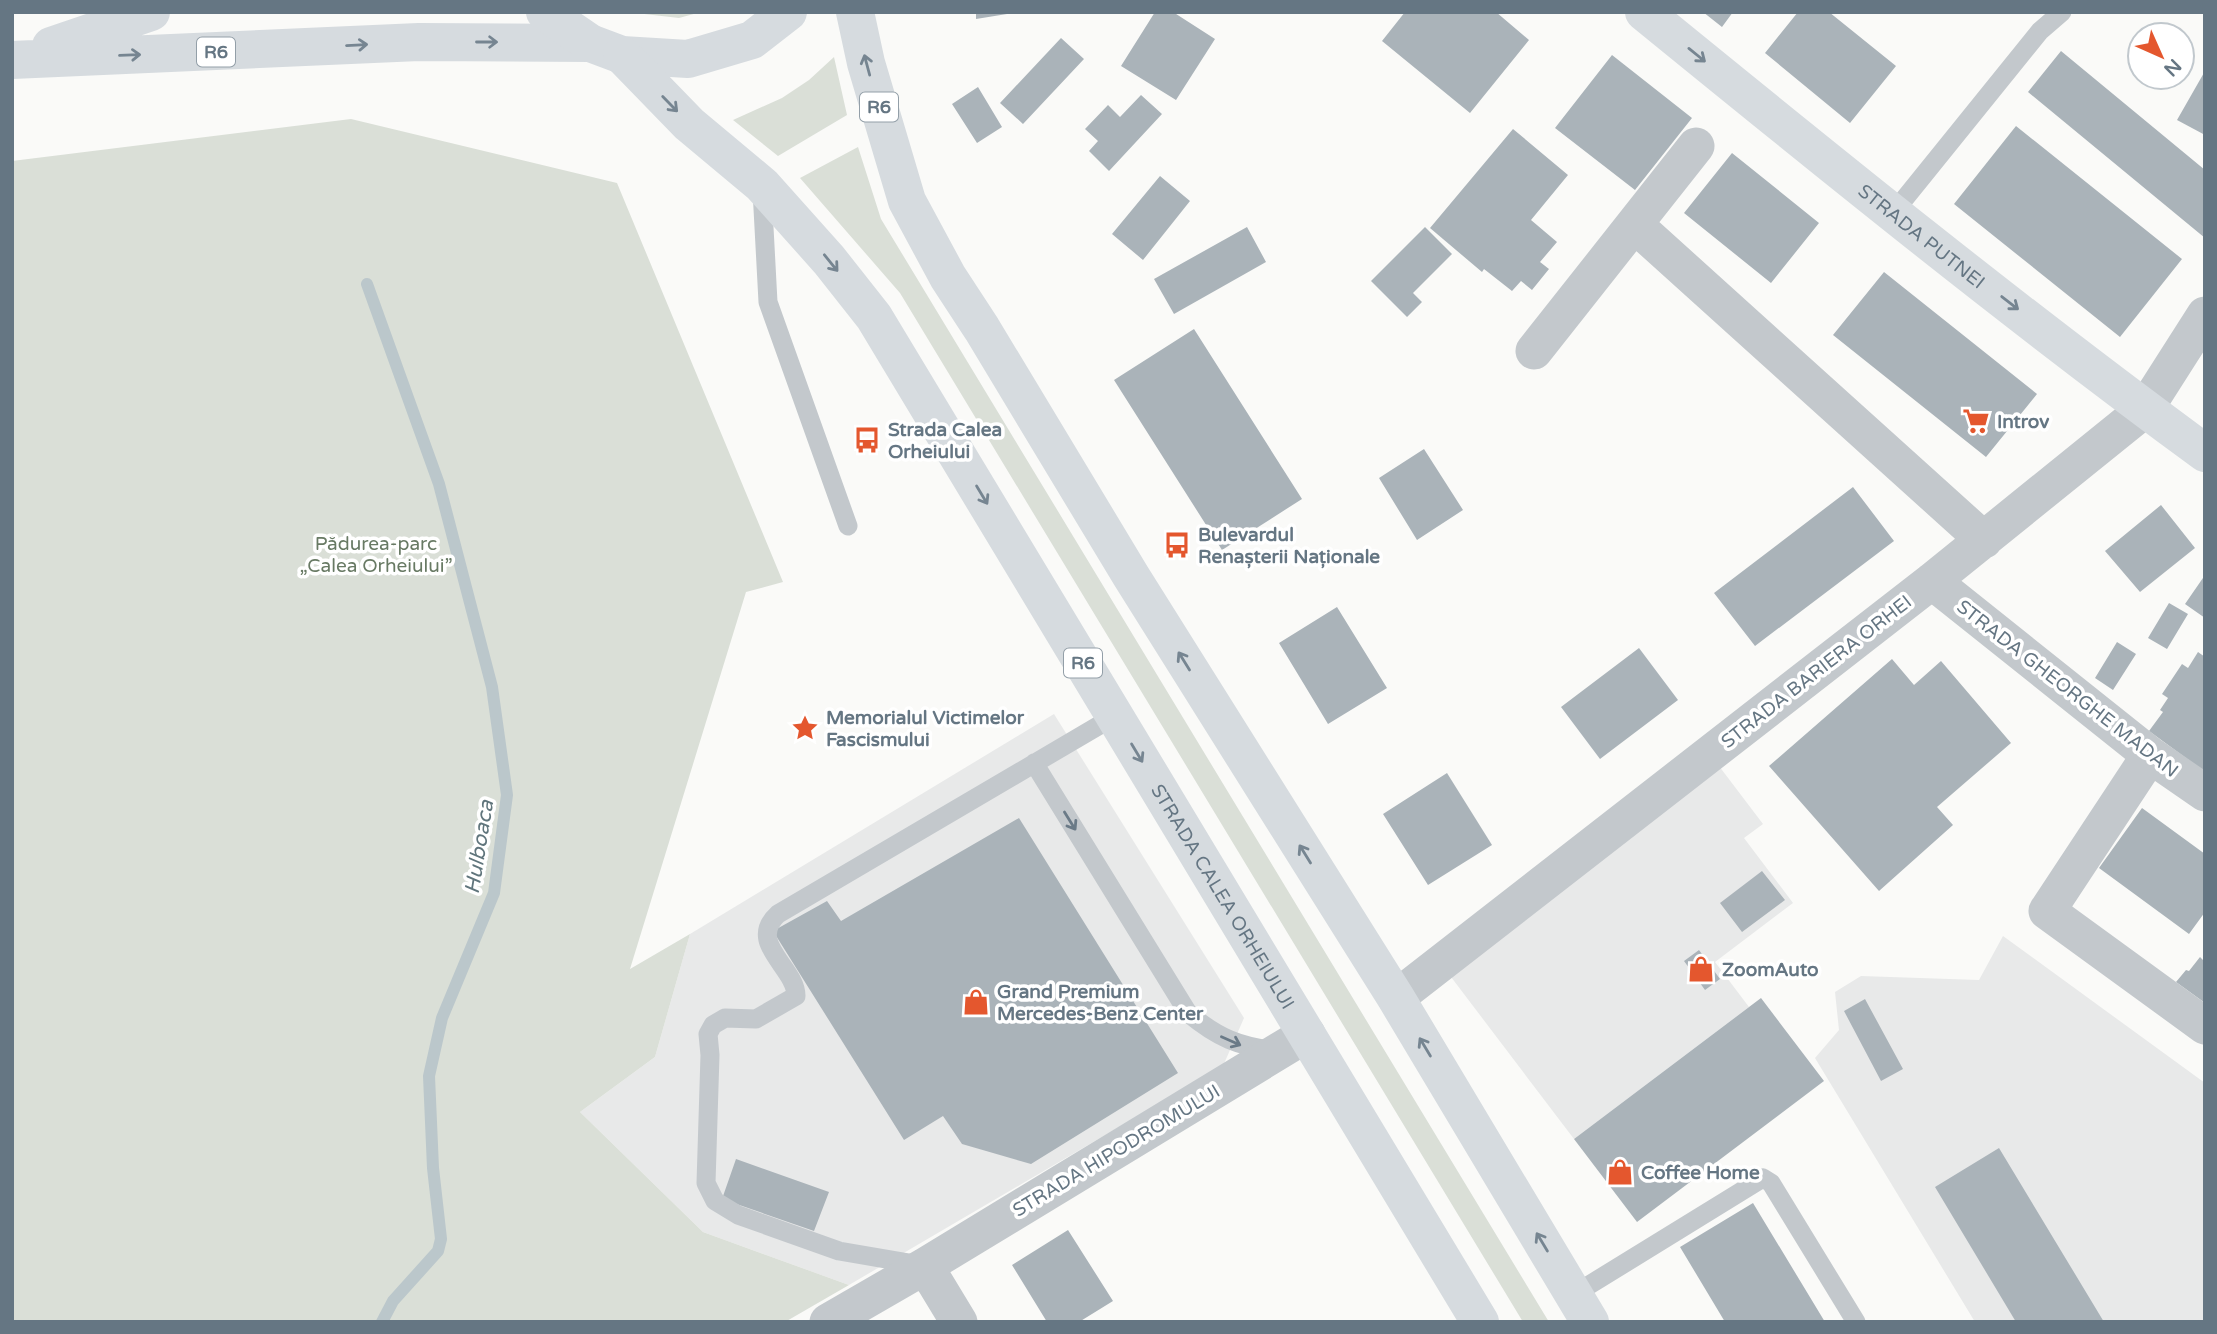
<svg xmlns="http://www.w3.org/2000/svg" width="2217" height="1334" font-family="'Varela Round',sans-serif">
  <style>
    .built { fill: #e8e9e9 }
    .green { fill: #dadfd7 }
    .lines { fill: none; stroke-linecap: round; stroke-linejoin: round }
    .stream { stroke: #bbc7cb; stroke-width: 12 }
    .building { fill: #aab3b9 }
    .lane { stroke: #c3c8cc; stroke-width: 19 }
    .street { stroke: #c3c8cc; stroke-width: 37 }
    .secondary { stroke: #d6dbdf; stroke-width: 38 }
    .primary { stroke: #d6dbdf; stroke-width: 38 }
    .highway { stroke: #d6dbdf; stroke-width: 38 }
    .oneway { stroke: #768591 }
    .oneway2 { stroke: #6a7a87 }
    .labels { text-anchor: middle; stroke-width: 7; stroke-linejoin: round; paint-order: stroke }
    .shield { fill: #fff; stroke: #939fa8; stroke-width: 2 }
    .shield-label { font-size: 18px; font-weight: bold; fill: #657683 }
    .street-label { font-size: 19px; fill: #657683; stroke: #fff }
    .poi-label { font-size: 19px; font-weight: bold; fill: #657683; stroke: #fff; text-anchor: start }
    .park-label { font-size: 19px; fill: #687a64; stroke: #fff }
    .water-label { font-size: 21px; font-style: italic; fill: #60757c; stroke: #fff }
  </style>
  <rect width="100%" height="100%" fill="#fafaf8"/>
  <!-- built -->
  <path class="built" d="M1054 714 1244 1018 1223 1066 849 1285 703 1232 580 1112 655 1057 690 934Z
    M1719 766 1763 824 1744 838 1793 903 1715 962 1749 1007 1574 1139 1448 973Z
    M2003 936 2205 1083V1322H1975L1815 1058 1839 1030 1835 992 1861 976 1979 980Z"/>
  <!-- green -->
  <path class="green" d="M627 12H701L679 18Z
    M834 57 847 115 778 156 733 120 782 98 809 80Z
    M351 119 617 183 783 582 746 592 630 969 690 934 655 1057 580 1112 703 1232 849 1285 785 1322H12V161Z
    M858 147 881 219 1549 1322H1523L900 293 800 178Z"/>
  <g class="lines">
    <!-- stream -->
    <path class="stream" d="M367 284 439 484 492 687 507 795 494 893 442 1018 429 1076 433 1168 441 1239 438 1251 393 1301 382 1322"/>
  </g>
  <!-- building -->
  <path class="building" d="M976 12H1007V14L976 19Z
    M1155 12H1173L1215 39 1176 100 1121 66Z
    M1405 12H1496L1529 40 1470 113 1382 41Z
    M1703 12H1733L1722 27Z
    M1798 12H1829L1896 66 1850 123 1765 53Z
    M1061 38 1084 59 1023 124 1000 103Z
    M2061 51 2205 170V238L2028 92Z
    M1612 55 1692 118 1635 190 1555 128Z
    M2205 71V135L2177 120Z
    M978 87 1002 127 977 143 952 104Z
    M1141 95 1162 114 1109 171 1089 151 1098 141 1085 129 1108 105 1120 117Z
    M2016 126 2182 259 2120 337 1954 204Z
    M1513 129 1568 175 1531 220 1557 242 1540 262 1549 269 1532 290 1521 281 1512 291 1484 269 1482 272 1430 228Z
    M1732 153 1819 223 1771 283 1684 213Z
    M1160 176 1190 201 1143 260 1112 234Z
    M1247 227 1266 262 1174 314 1154 279Z
    M1425 227 1452 254 1413 293 1422 302 1407 317 1371 281Z
    M1884 272 2037 394 1986 457 1833 335Z
    M1194 329 1302 499 1222 550 1114 380Z
    M1424 449 1463 510 1417 540 1379 478Z
    M1853 487 1894 541 1755 646 1714 593Z
    M2161 505 2195 548 2140 592 2105 551Z
    M2205 575V618L2185 604Z
    M2169 603 2188 614 2167 649 2148 638Z
    M1337 607 1387 688 1328 724 1279 643Z
    M2117 642 2136 654 2113 690 2095 678Z
    M1639 648 1678 700 1600 759 1561 707Z
    M2198 652 2205 657V781L2194 764 2149 731 2163 712 2160 710 2168 698 2162 694 2182 664 2188 668Z
    M1892 659 1914 685 1941 661 2011 743 1937 807 1953 825 1879 891 1769 766Z
    M1447 773 1492 845 1428 885 1383 814Z
    M2142 808 2205 854V912L2189 934 2099 868Z
    M1019 818 1178 1073 1031 1164 962 1144 943 1116 904 1140 773 931 827 901 841 921Z
    M1762 871 1785 900 1742 932 1720 903Z
    M1699 950 1720 979 1705 990 1684 961Z
    M2200 957 2205 962V1003L2176 982 2186 970 2189 971Z
    M1761 998 1824 1081 1637 1222 1574 1139Z
    M1865 999 1903 1069 1881 1081 1844 1011Z
    M1999 1148 2104 1322H2016L1935 1187Z
    M736 1159 829 1192 814 1231 722 1199Z
    M1753 1203 1825 1322H1725L1680 1247Z
    M1068 1230 1113 1301 1079 1322H1047L1012 1265Z"/>
  <g class="lines">
    <!-- lane -->
    <path class="lane" d="M762 190 768 302 848 526
      M1893 213 2040 31 2062 12
      M1034 763 1188 1013C1218 1038 1238 1046 1276 1051
      M921 1265 839 1251 738 1215 715 1201 706 1183 710 1055 708 1034 713 1025 725 1018 756 1019 796 996C796 967 746 943 778 914L1115 716
      M1573 1295 1763 1178 1771 1183 1856 1322"/>
    <!-- street -->
    <path class="street" d="M1635 225 1984 540
      M1534 351 1696 146
      M1932 581 2150 755 2205 793
      M2150 755 2047 911 2205 1026
      M1396 998 1932 581 2145 409 2205 315
      M925 1266 959 1322
      M828 1322 925 1266 1307 1034"/>
    <!-- secondary -->
    <path class="secondary" id="s1" d="M1644 12C1828 162 2013 312 2205 453"/>
    <!-- primary -->
    <path class="primary" d="M51 46 151 12
      M12 60 419 42 590 43"/>
    <!-- highway -->
    <g class="highway">
      <path d="M545 12 590 43 622 55 688 59 752 40 788 12"/>
      <path d="M855 12 866 63 907 201 948 277 982 329 1131 576 1396 998 1590 1322"/>
      <path id="s2" d="M622 55 689 124 762 185 829 260 874 317 1480 1322"/>
    </g>
  </g>
  <!-- one-way arrows -->
  <defs><path id="oneway-shaft" d="M-6 0H5M1.5-3L5.5 0L1.5 3" fill="none" stroke-width="1.6" stroke-linecap="round" stroke-linejoin="round" transform="scale(1.75)"/></defs>
  <g class="oneway">
    <use href="#oneway-shaft" transform="translate(487 42)"/>
    <use href="#oneway-shaft" transform="translate(357 45) rotate(-3)"/>
    <use href="#oneway-shaft" transform="translate(130 55) rotate(-2)"/>
    <use href="#oneway-shaft" transform="translate(1697 55) rotate(39)"/>
    <use href="#oneway-shaft" transform="translate(867 65) rotate(-105)"/>
    <use href="#oneway-shaft" transform="translate(670 104) rotate(46)"/>
    <use href="#oneway-shaft" transform="translate(831 263) rotate(51)"/>
    <use href="#oneway-shaft" transform="translate(2010 303) rotate(38)"/>
    <use href="#oneway-shaft" transform="translate(982 495) rotate(59)"/>
    <use href="#oneway-shaft" transform="translate(1184 661) rotate(-122)"/>
    <use href="#oneway-shaft" transform="translate(1137 753) rotate(59)"/>
    <use href="#oneway-shaft" transform="translate(1305 854) rotate(-122)"/>
    <use href="#oneway-shaft" transform="translate(1425 1047) rotate(-121)"/>
    <use href="#oneway-shaft" transform="translate(1542 1242) rotate(-121)"/>
  </g>
  <g class="oneway2">
    <use href="#oneway-shaft" transform="translate(1070 821) rotate(58)"/>
    <use href="#oneway-shaft" transform="translate(1231 1041) rotate(24)"/>
  </g>
  <!-- icons -->
  <defs>
    <g id="supermarket-bare" transform="scale(2.1)"><path d="M-6-5.5h2.5l.6 2H6L4.5 2H-2.5L-4.4-4H-6ZM-1.5 3.2a1.3 1.3 0 1 0 .1 0ZM3 3.2a1.3 1.3 0 1 0 .1 0Z" fill="#e4572e" stroke="#fff" stroke-width="2.5" paint-order="stroke"/></g>
    <g id="bus-bare" transform="scale(2.1)"><path d="M-5-6H5V4H4V6H2V4H-2V6H-4V4H-5ZM-3.5-4V0h7V-4ZM-3.5 1.2v1.5H-2V1.2ZM2 1.2v1.5H3.5V1.2Z" fill="#e4572e" stroke="#fff" stroke-width="2.5" paint-order="stroke"/></g>
    <g id="sight-bare" transform="scale(2.1)"><path d="M0-6L1.8-2.2L6-1.7L2.9 1.2L3.7 5.4L0 3.3L-3.7 5.4L-2.9 1.2L-6-1.7L-1.8-2.2Z" fill="#e4572e" stroke="#fff" stroke-width="2.5" paint-order="stroke"/></g>
    <g id="shop-bare" transform="scale(2.1)"><path d="M-5-2.5h2.3a2.7 3.5 0 0 1 5.4 0H5L5.5 6h-11ZM-1.5-2.5h3a1.5 2.3 0 0 0-3 0Z" fill="#e4572e" stroke="#fff" stroke-width="2.5" paint-order="stroke"/></g>
  </defs>
  <g fill-rule="evenodd">
    <use href="#supermarket-bare" x="1976" y="421"/>
    <use href="#bus-bare" x="867" y="440"/>
    <use href="#bus-bare" x="1177" y="545"/>
    <use href="#sight-bare" x="805" y="728"/>
    <use href="#shop-bare" x="1701" y="969"/>
    <use href="#shop-bare" x="976" y="1002"/>
    <use href="#shop-bare" x="1620" y="1172"/>
  </g>
  <g class="labels">
    <!-- shield labels -->
    <g class="shield">
      <rect x="197" y="37.5" width="38" height="29" rx="5"/>
      <rect x="860" y="92.5" width="38" height="29" rx="5"/>
      <rect x="1064" y="648.5" width="38" height="29" rx="5"/>
    </g>
    <g class="shield-label">
      <text x="216" y="58">R6</text>
      <text x="879" y="113">R6</text>
      <text x="1083" y="669">R6</text>
    </g>
    <!-- street labels -->
    <g class="street-label">
      <text dy="7" stroke="none"><textPath href="#s1" startOffset="357">STRADA PUTNEI</textPath></text>
      <text transform="translate(1816 671) rotate(-38)" y="7">STRADA BARIERA ORHEI</text>
      <text transform="translate(2068 688) rotate(38)" y="7">STRADA GHEORGHE MADAN</text>
      <text dy="7" stroke="none"><textPath href="#s2" startOffset="1041">STRADA CALEA ORHEIULUI</textPath></text>
      <text transform="translate(1116 1150) rotate(-31)" y="7">STRADA HIPODROMULUI</text>
    </g>
    <!-- poi labels -->
    <g class="poi-label">
      <text x="1997" y="428">Introv</text>
      <text x="888" y="436">Strada Calea<tspan x="888" dy="22">Orheiului</tspan></text>
      <text x="1198" y="541">Bulevardul<tspan x="1198" dy="22">Renașterii Naționale</tspan></text>
      <text x="826" y="724">Memorialul Victimelor<tspan x="826" dy="22">Fascismului</tspan></text>
      <text x="1722" y="976">ZoomAuto</text>
      <text x="997" y="998">Grand Premium<tspan x="997" dy="22">Mercedes-Benz Center</tspan></text>
      <text x="1641" y="1179">Coffee Home</text>
    </g>
    <!-- park labels -->
    <g class="park-label">
      <text x="376" y="550">Pădurea-parc<tspan x="376" dy="22">„Calea Orheiului”</tspan></text>
    </g>
    <!-- water labels -->
    <g class="water-label">
      <text transform="translate(479 847) rotate(-81)" y="7">Hulboaca</text>
    </g>
  </g>
  <!-- border -->
  <rect width="2217" height="1334" fill="none" stroke="#657683" stroke-width="28"/>
  <!-- north arrow -->
  <g transform="translate(2161 56) rotate(135)"><circle r="33" fill="#ffffff" stroke="#c1c8cd" stroke-width="2"/>
  <path d="M0-5L12 26L0 18L-12 26Z" fill="#e4572e"/>
  <text y="-10" font-size="19" font-weight="bold" text-anchor="middle" fill="#657683">N</text>
  </g>
</svg>
